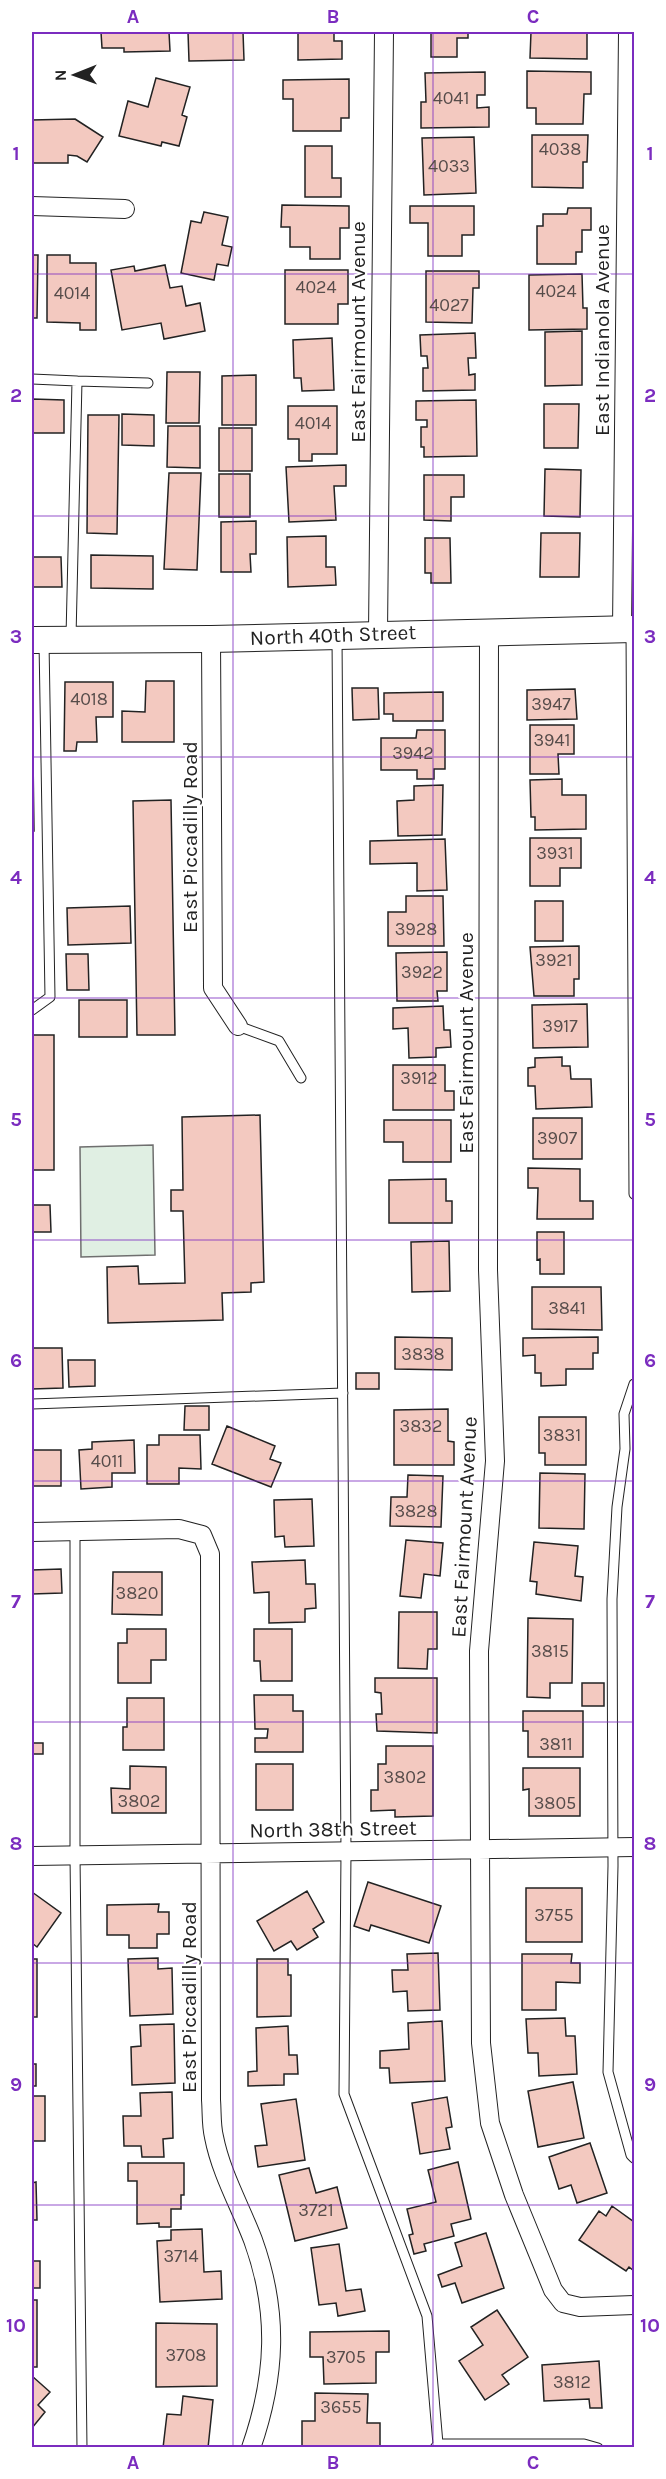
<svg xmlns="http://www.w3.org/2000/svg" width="666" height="2479" font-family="Karla,sans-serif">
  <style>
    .green { fill: #e0efe3; stroke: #6f6f6f; stroke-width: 1.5 }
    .building { fill: #f3c9c0; stroke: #222; stroke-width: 1.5 }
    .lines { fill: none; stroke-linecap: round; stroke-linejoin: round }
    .lane-casing { stroke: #222; stroke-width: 11 }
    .street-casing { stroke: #222; stroke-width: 20 }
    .secondary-casing { stroke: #222; stroke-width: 28 }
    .lane { stroke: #fff; stroke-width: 9 }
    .street { stroke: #fff; stroke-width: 18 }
    .secondary { stroke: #fff; stroke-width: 26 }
    .grid { fill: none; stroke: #7b2cbf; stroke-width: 1.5; stroke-opacity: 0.55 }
    .labels { text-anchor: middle; stroke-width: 4.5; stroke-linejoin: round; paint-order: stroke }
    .number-label { font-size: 18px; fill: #564c4a }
    .street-label { font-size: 21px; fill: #222; stroke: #fff }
    .neatline { fill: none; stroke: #7b2cbf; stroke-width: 2 }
    .grid-label { font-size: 20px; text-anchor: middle; font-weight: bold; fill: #7b2cbf }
  </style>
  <rect width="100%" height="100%" fill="#fff"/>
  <!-- green -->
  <path class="green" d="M153 1145 155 1255 81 1257 80 1147Z"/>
  <!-- building -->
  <path class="building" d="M101 32H169L170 51 124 52V48H102Z
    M188 32H243L244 60 189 61Z
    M298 32H334V41H342V59L298 60Z
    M431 32H468V38H457V57H431Z
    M531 32H587V59L530 58Z
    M527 71 591 72V94H584L583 124H536V108H527Z
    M485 72V95H477V108L489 107V127L421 128V102H426L425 73Z
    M156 78 190 87 182 115 187 117 179 146 162 142 161 146 119 136 128 101 148 107Z
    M349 79V118H341V131H293V99H283V80Z
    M75 119 103 137 87 162 77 156 68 155V163H32V120Z
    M532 135H588L587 162H583V188L532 187Z
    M474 137 476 193 424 195 422 138Z
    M305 146H332V178H341V197H305Z
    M282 205 349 206V228H340V259H310V247H290V227H281Z
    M410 206H474V235H462V256H428V223H410Z
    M568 208H591V230H582V252H576V264H537V226H543V214H567Z
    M204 212 228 217 222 245 232 247 228 266 217 264 214 280 181 273 191 221 201 223Z
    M32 255H38L37 318H32Z
    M47 255H70V263H96V330H80V323L47 322Z
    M165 265 170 288 182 286 186 306 200 303 205 331 164 339 161 323 122 330 111 270 134 266 135 271Z
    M285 270H348V304H338V324H285Z
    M426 271H479V288H473L472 323 426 322Z
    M582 274 583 308H587V329L529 330V275Z
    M582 331V385L545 386V332Z
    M475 333 476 358H468L469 375 475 374V390L423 391V368H428L427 356H421L420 335Z
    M332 338 334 390 302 391 301 378H294L293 340Z
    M167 372H200L199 423H166Z
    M256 375V425H222V376Z
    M32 399 64 400V433H32Z
    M476 400 477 456 424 457V447H421V427H427V420H416V401Z
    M544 404H579L578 448H544Z
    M288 406H337V454H312V461H299V439H288Z
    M122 414 154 415V446L122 445Z
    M88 415H119L117 534 87 533Z
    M168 426H200V468L167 467Z
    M219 428H252V471H219Z
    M346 465V486H334L336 520 289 522 286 467Z
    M545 469 581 470 580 517 544 516Z
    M169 473H201L197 570 164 569Z
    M219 474H250V517H219Z
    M424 475H464V497H451V521L424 520Z
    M256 521V554H250L251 572H221V522Z
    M541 533H580L579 577H540Z
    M326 536V567H335L336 585 288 587 287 537Z
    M425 538H450L451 583H431V573H425Z
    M91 555 153 556V589L91 588Z
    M32 557H61L62 587H32Z
    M146 681H174V742H122V711L145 712Z
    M65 682H113V717H96L97 742H77L76 751H64Z
    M32 683 34 831H32Z
    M352 688H378L379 719 353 720Z
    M575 689 577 719 527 720V690Z
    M443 692V721H393V714H384V693Z
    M530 725H574V754H558L559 774H530Z
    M417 730H445V769H434V779H417V770H381V738H416Z
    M562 779V795H586V829L535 830V817H531L530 780Z
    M443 785 442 835 398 836 397 801 414 800V786Z
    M171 800 175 1035H137L133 801Z
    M530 838H581V868H560V886H530Z
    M445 839 447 890 417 891V863L370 864V841Z
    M406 896H443L444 946H388V912H406Z
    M535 901H563V941H535Z
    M130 906 131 943 68 945 67 908Z
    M579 946V979H574V996H534L530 947Z
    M447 952V991H437L438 1001H397L396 953Z
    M66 954H88L89 990H67Z
    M79 1000H127V1037H79Z
    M587 1004 588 1047 533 1048 532 1005Z
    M443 1006 444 1030H450L451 1047 436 1048V1057L409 1058 408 1028 393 1029V1008Z
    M32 1035H54V1170H32Z
    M562 1057V1066H570L571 1079H591L592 1107 536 1109 535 1086H528V1068L535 1067V1058Z
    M393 1065H445V1091H454V1110H393Z
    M260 1115 264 1282 251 1283V1292L222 1293 223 1320 108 1323 107 1267 138 1266 139 1284 185 1283 183 1211H171V1190H183L182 1117Z
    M533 1118H582V1159H533Z
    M384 1120H451V1162H403V1142H384Z
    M528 1168 580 1169V1201H593V1219H537L538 1188H528Z
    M446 1179V1201H452V1223H389V1180Z
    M32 1205H50L51 1232H32Z
    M537 1232H564V1274H540V1259L537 1260Z
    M449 1241 450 1291 412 1292 411 1242Z
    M532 1287H601L602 1330 532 1329Z
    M395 1337 452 1338V1370L395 1369Z
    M598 1337V1353H593V1369H566V1385L541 1386V1373H535V1355L523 1356V1338Z
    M32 1348H62L63 1388 32 1389Z
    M68 1360H95V1386L69 1387Z
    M356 1373H379V1389H356Z
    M185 1406H209V1430H184Z
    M448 1409V1441L454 1442V1465H394V1410Z
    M539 1417H586V1465H545V1453H539Z
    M227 1426 275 1446 270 1459 281 1463 271 1487 212 1464Z
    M159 1435H200L201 1469 179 1468V1484H147V1445H159Z
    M134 1440 135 1473H112V1487L81 1489 79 1450 92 1449V1442Z
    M32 1442V1450H61V1486H32Z
    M540 1473 585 1474 584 1529 539 1528Z
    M408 1475 443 1476 441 1527 390 1526 391 1497H407Z
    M312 1499 314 1546 285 1547 284 1536 275 1537 274 1500Z
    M406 1540 443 1543 440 1576 424 1574 421 1598 400 1596Z
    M534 1542 578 1546 575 1576 583 1577 581 1601 536 1594 537 1582 530 1581Z
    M305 1560 306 1584H315L316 1608 305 1609V1622L269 1623V1592L254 1593 252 1562Z
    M61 1569 62 1593 32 1594V1570Z
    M113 1572H162V1615L112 1614Z
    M399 1612H437V1649H428L427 1669 398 1668Z
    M528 1618 573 1619 572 1683H550V1698L527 1697Z
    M127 1629H166V1660H151V1683H118V1643H127Z
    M254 1629H292V1681H261L260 1661H254Z
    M375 1678H437V1733L377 1731 376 1714H382L381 1693 375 1692Z
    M582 1683H604V1706H582Z
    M254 1695H293V1711H303V1752H255V1738H267L268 1729H255Z
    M127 1698H164V1750H123V1727H127Z
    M523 1711H583V1757H528V1731H523Z
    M32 1714V1743H43V1754H32Z
    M386 1746H433V1816L395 1817V1810L371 1811V1790H378V1764H386Z
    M256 1764H293V1810H256Z
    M130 1766 166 1767V1813H112L111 1788 130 1789Z
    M523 1768H580V1816H529V1789L523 1790Z
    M368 1882 441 1906 429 1943 371 1925 369 1931 354 1926Z
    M526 1888H582V1942H526Z
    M307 1891 324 1922 313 1929 318 1937 297 1950 291 1941 274 1951 257 1921Z
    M32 1892 61 1913 37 1947 32 1943Z
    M159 1904 158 1912H169V1934H157V1948H129V1935H107V1905Z
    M438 1953 440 2010 408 2011 407 1991 393 1992 392 1970H408L407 1954Z
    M522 1954H572L571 1963H580V1983L556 1982V2010H522Z
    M158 1958V1969L172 1968 173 2014 130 2016 128 1959Z
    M32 1959H37V2017H32Z
    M257 1959H288V1975H291V2016L257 2017Z
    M565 2018 566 2036H575L577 2074 539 2076 538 2053H528L526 2019Z
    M442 2021 445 2081 390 2083 389 2068H380V2051L409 2049 408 2023Z
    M174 2024 175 2083 132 2085 131 2047 141 2046 140 2025Z
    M288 2026 289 2055H297L298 2074H284V2085L248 2086V2072L257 2071 256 2028Z
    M32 2064H36V2086H32Z
    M573 2082 584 2138 538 2147 528 2091Z
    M172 2092 173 2138 163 2139 164 2157H142L141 2146H124L123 2116H141L140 2093Z
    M32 2096H45V2141H32Z
    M447 2097 452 2127 446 2128 450 2149 420 2154 412 2103Z
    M296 2099 305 2160 258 2167 255 2146 267 2145 261 2104Z
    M590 2143 607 2193 577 2203 571 2185 559 2189 549 2157Z
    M458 2162 471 2219 451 2224 454 2236 424 2244 426 2251 414 2254 409 2235 413 2234 407 2209 436 2202 428 2170Z
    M128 2163H184V2195H181V2209H171V2227H159V2223L137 2224V2181H128Z
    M309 2168 316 2193 337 2187 347 2228 295 2241 279 2175Z
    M36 2182 37 2220H32V2183Z
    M612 2206 634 2222V2271L629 2267 626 2271 579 2240 599 2211 606 2216Z
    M202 2229 204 2272 221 2271 222 2299 160 2302 157 2241 171 2240V2230Z
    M486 2233 504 2288 462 2303 455 2283 442 2287 438 2275 462 2266 455 2243Z
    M339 2244 346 2291 361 2289 365 2311 338 2316 336 2303 319 2305 311 2248Z
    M32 2261H40V2288H32Z
    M32 2300H37V2367H32Z
    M497 2310 528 2357 502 2375 509 2384 485 2400 459 2361 483 2345 471 2327Z
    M156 2323 217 2324V2386L156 2387Z
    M389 2331V2352H376V2383L324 2384 323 2357H310V2332Z
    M599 2361 602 2408H590L589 2399 544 2401 542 2365Z
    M32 2376 50 2392 38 2405 45 2412 32 2428Z
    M315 2393 368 2394 367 2423H380V2447L302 2446V2421H315Z
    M183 2396 213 2400 208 2448H163L167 2414 181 2415Z"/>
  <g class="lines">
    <!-- lane casing -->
    <g class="lane-casing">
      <path id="lane" d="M32 379 77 381
        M631 629 634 1194
        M71 637 77 381 148 383
        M337 637 346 1852 344 2094 427 2316 438 2444 435 2448
        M32 1010 50 997 44 642
        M238 1026 279 1041 301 1078
        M634 1384 624 1414 625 1449 617 1507 612 1599 613 1866 608 2072 631 2155 634 2158
        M32 1404 343 1393
        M75 1531V1856L82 2448
        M438 2444H584L598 2448"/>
    </g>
    <!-- street casing -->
    <g class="street-casing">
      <path id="street" d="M32 206 125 209
        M622 629 628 32
        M489 631 488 1270 495 1461 479 1651 481 2043 490 2123 514 2195 553 2290 563 2303 580 2307 634 2305
        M378 633 384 32
        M211 639 213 988 238 1026
        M32 1532 179 1529 202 1535 210 1554 211 2100C212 2112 211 2125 214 2137 221 2173 240 2206 253 2240 279 2312 276 2376 251 2448
        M32 1856 634 1847"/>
    </g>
    <!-- secondary casing -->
    <g class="secondary-casing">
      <path id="secondary" d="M32 640 211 639 634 629"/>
    </g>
    <!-- lane -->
    <use href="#lane" class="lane"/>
    <!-- street -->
    <use href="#street" class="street"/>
    <!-- secondary -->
    <use href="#secondary" class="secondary"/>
  </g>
  <!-- grid -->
  <path class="grid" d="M233 32V2448M433 32V2448M32 274H634M32 516H634M32 757H634M32 998H634M32 1240H634M32 1481H634M32 1722H634M32 1963H634M32 2205H634"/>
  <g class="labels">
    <!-- number labels -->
    <g class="number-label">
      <text x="451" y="104">4041</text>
      <text x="560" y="155">4038</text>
      <text x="449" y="172">4033</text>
      <text x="316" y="293">4024</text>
      <text x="556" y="297">4024</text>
      <text x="72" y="299">4014</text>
      <text x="449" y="311">4027</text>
      <text x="313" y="429">4014</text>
      <text x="89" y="705">4018</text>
      <text x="551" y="710">3947</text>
      <text x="552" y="746">3941</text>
      <text x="413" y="759">3942</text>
      <text x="555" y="859">3931</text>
      <text x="416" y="935">3928</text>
      <text x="554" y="966">3921</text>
      <text x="422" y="978">3922</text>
      <text x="560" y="1032">3917</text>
      <text x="419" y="1084">3912</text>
      <text x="557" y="1144">3907</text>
      <text x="567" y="1314">3841</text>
      <text x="423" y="1360">3838</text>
      <text x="421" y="1432">3832</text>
      <text x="562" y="1441">3831</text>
      <text x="107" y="1467">4011</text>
      <text x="416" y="1517">3828</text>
      <text x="137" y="1599">3820</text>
      <text x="550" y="1657">3815</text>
      <text x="556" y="1750">3811</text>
      <text x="405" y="1783">3802</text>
      <text x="139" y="1807">3802</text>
      <text x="555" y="1809">3805</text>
      <text x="554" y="1921">3755</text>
      <text x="316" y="2216">3721</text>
      <text x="181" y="2262">3714</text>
      <text x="186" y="2361">3708</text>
      <text x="346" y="2363">3705</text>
      <text x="572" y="2388">3812</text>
      <text x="341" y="2413">3655</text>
    </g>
    <!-- street labels -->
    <g class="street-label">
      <text transform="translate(602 330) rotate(-90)" y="7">East Indianola Avenue</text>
      <text transform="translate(358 332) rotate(-90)" y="7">East Fairmount Avenue</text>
      <text transform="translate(333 635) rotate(-2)" y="7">North 40th Street</text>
      <text transform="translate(190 837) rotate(-90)" y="7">East Piccadilly Road</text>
      <text transform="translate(466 1043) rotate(-90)" y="7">East Fairmount Avenue</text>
      <text transform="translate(464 1527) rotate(-87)" y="7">East Fairmount Avenue</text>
      <text transform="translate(333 1829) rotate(-1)" y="7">North 38th Street</text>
      <text transform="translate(189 1997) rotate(-90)" y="7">East Piccadilly Road</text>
    </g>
  </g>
  <!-- border -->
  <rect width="666" height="2479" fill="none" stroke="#ffffff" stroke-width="66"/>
  <!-- north arrow -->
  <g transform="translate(75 75) rotate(269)" stroke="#ffffff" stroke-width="4.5" paint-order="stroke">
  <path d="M0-4.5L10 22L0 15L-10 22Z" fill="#222222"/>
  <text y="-9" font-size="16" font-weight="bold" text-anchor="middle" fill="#222222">N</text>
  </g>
  <rect x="33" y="33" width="600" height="2413" class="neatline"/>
  <g class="grid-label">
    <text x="133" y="23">A</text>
    <text x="333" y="23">B</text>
    <text x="533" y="23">C</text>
    <text x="16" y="160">1</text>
    <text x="650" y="160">1</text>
    <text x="16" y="402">2</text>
    <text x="650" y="402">2</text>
    <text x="16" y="643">3</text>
    <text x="650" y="643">3</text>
    <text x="16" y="884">4</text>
    <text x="650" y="884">4</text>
    <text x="16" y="1126">5</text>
    <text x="650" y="1126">5</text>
    <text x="16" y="1367">6</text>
    <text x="650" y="1367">6</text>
    <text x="16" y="1608">7</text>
    <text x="650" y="1608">7</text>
    <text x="16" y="1850">8</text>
    <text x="650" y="1850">8</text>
    <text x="16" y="2091">9</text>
    <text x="650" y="2091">9</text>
    <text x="16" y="2332">10</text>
    <text x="650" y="2332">10</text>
    <text x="133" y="2469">A</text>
    <text x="333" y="2469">B</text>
    <text x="533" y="2469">C</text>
  </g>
</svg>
